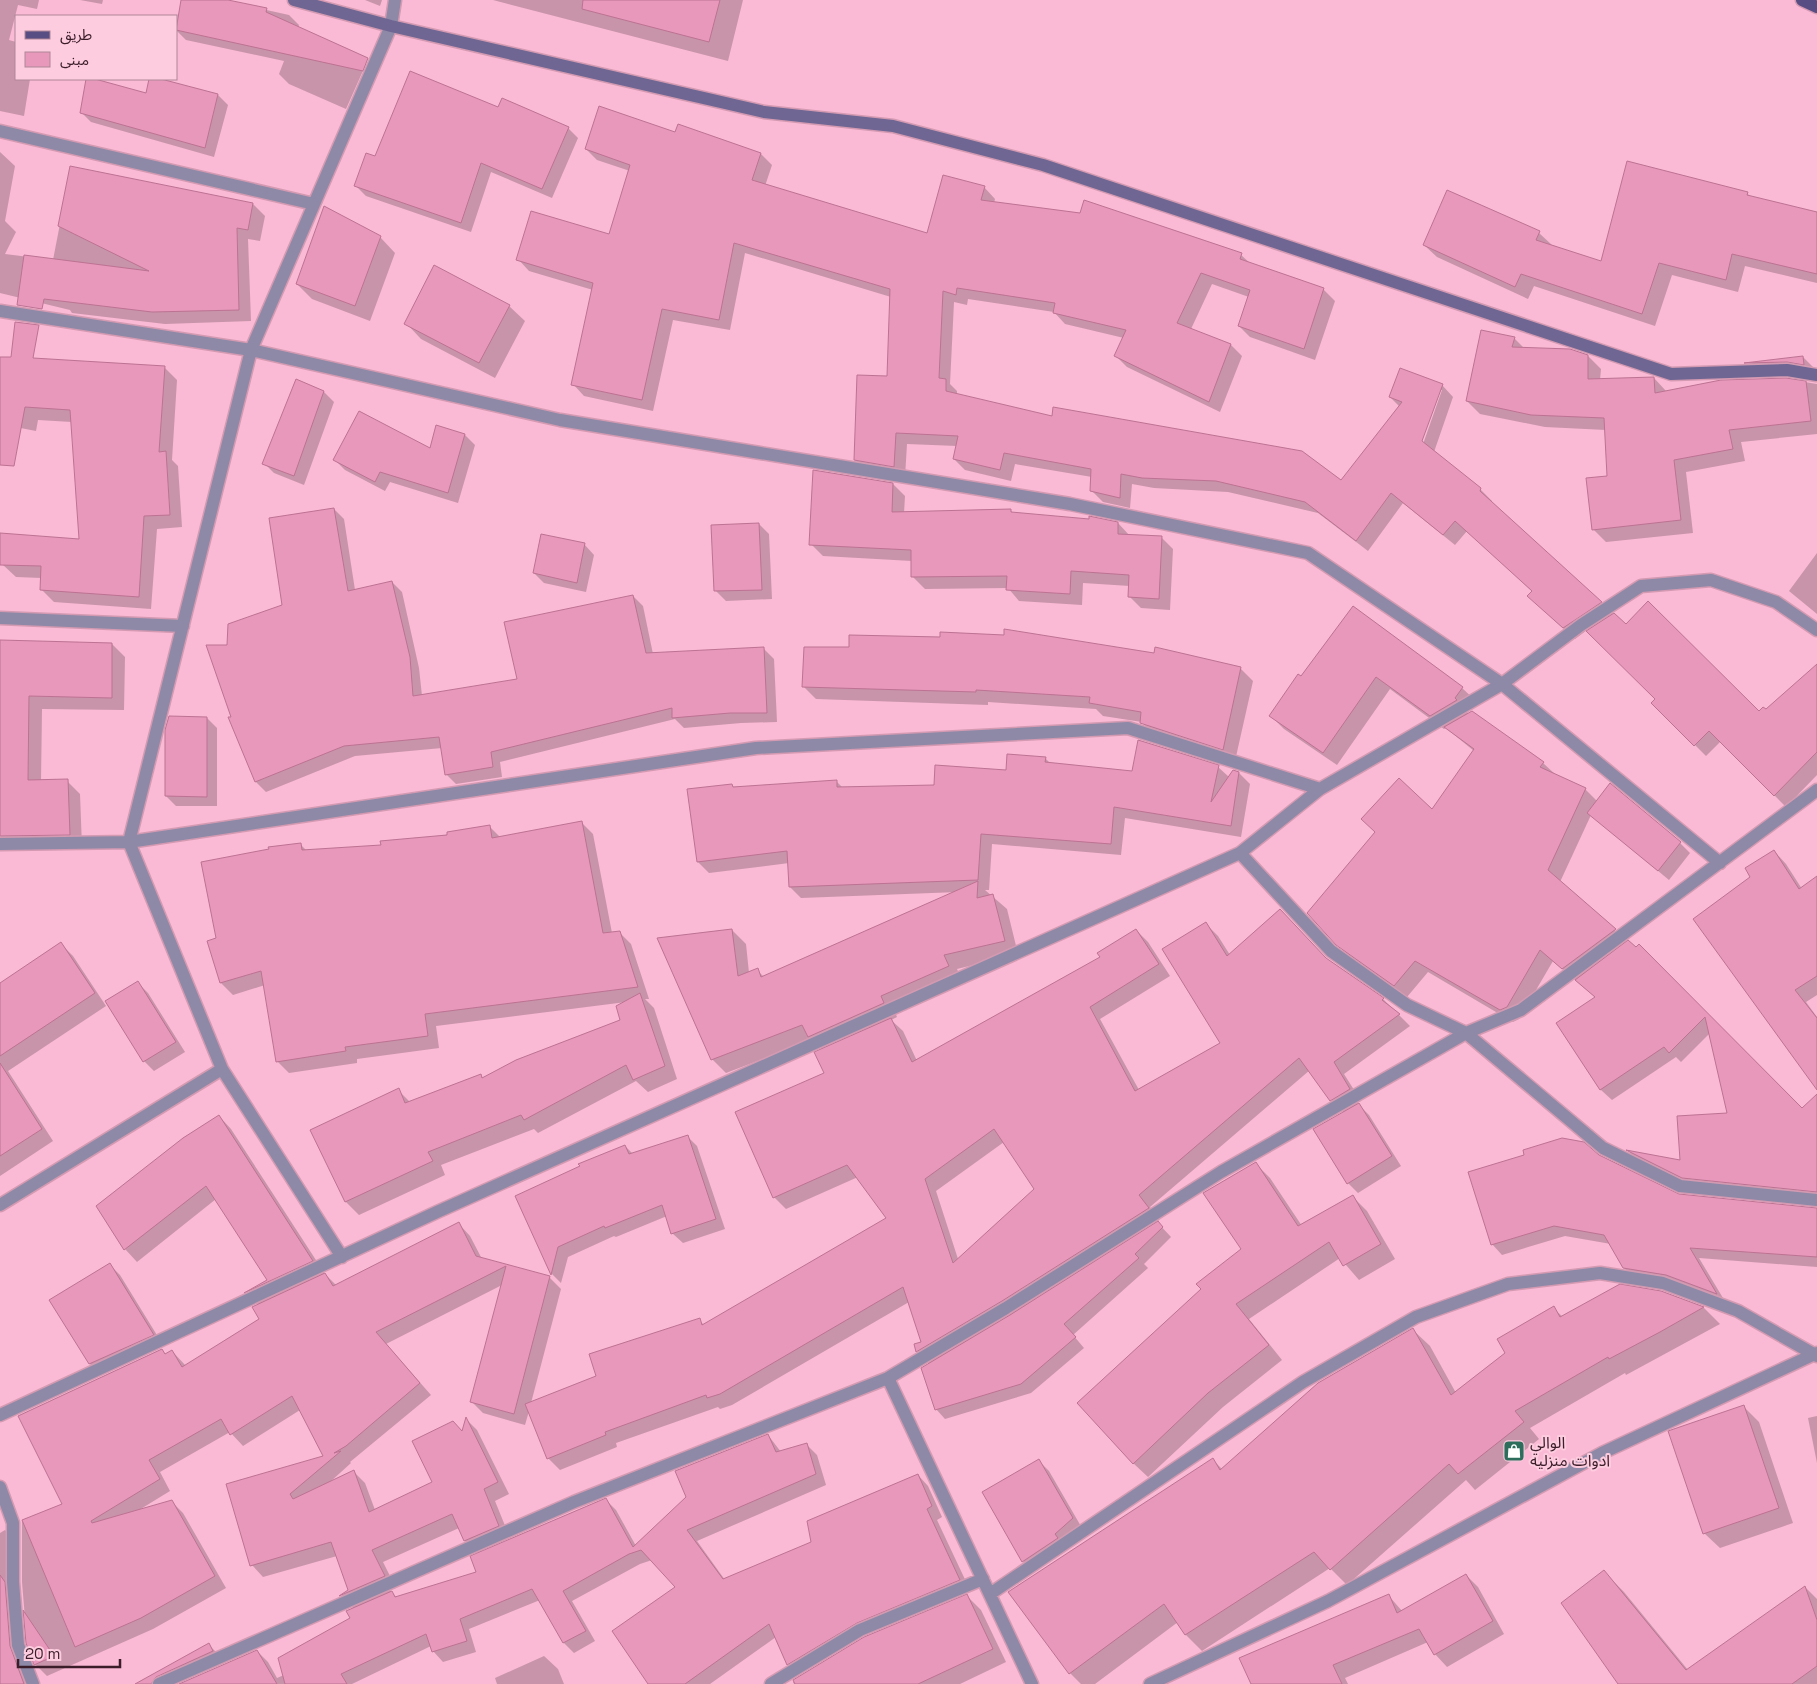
<svg xmlns="http://www.w3.org/2000/svg" width="1817" height="1684" font-family="'Space Grotesk','Noto Sans Arabic',sans-serif">
  <style>
    .shadow { fill: #0003; fill-rule: evenodd }
    .building { fill: #e899bb; stroke: #bd7293; fill-rule: evenodd }
    .lines { fill: none; stroke-linecap: round; stroke-linejoin: round }
    .street-casing { stroke: #d49ab2; stroke-width: 15 }
    .secondary-casing { stroke: #d49ab2; stroke-width: 15 }
    .primary-casing { stroke: #d49ab2; stroke-width: 15 }
    .street { stroke: #8e89a7; stroke-width: 12 }
    .secondary { stroke: #6f6693; stroke-width: 12 }
    .primary { stroke: #594e83; stroke-width: 12 }
    .labels { text-anchor: middle; stroke-width: 4; stroke-linejoin: round; paint-order: stroke }
    .poi-label { font-size: 16px; fill: #3b1d2a; stroke: #fdccdf; text-anchor: start }
  </style>
  <rect width="100%" height="100%" fill="#fab9d4"/>
  <!-- shadow -->
  <path class="shadow" d="M0 0H39L37 9 18 5 9 40 16 42V79H30L24 116 0 111Z
    M80 0H103L102 4Z
    M182 0H222L289 15 299 25 298 28 366 64 346 109 289 84 279 74 284 61 186 40 176 30Z
    M365 0H382L380 6Z
    M493 0H743L728 61Z
    M87 79 146 95 150 79H156L218 95 228 105 214 157 91 122 81 112Z
    M498 108 568 128 578 138 552 198 491 172 471 232 366 196 356 186 376 158Z
    M679 126 761 154 772 165 765 186 928 235 984 187 995 199 994 203 1241 255 1251 264 1323 289 1335 301 1315 360 1250 337 1239 326 1249 297 1212 284 1191 329 1231 345 1242 356 1220 412 1127 367 1116 356 1124 338 1065 324 1054 312 968 299 967 305 954 302 950 384 957 391V395L1342 482 1400 407 1390 397 1442 385 1453 397 1434 452 1480 489 1492 501 1490 502 1626 625 1759 713 1765 711 1817 665V775L1786 807 1721 741 1706 756 1653 703 1657 699 1587 630 1575 639 1540 607 1533 592 1467 531 1455 545 1403 503 1368 551 1318 513 1228 492 1154 488 1132 484 1130 508 1103 502 1091 490 1092 477 1015 464 1011 481 965 470 954 459 957 446 907 444 905 477 867 471 855 460 888 377 891 297 745 253 730 330 673 320 653 411 584 396 573 384 593 290 529 271 518 259 610 236 630 171 597 160 586 149 676 134ZM1439 390H1442L1422 447 1419 446Z
    M0 152 15 166 5 221 16 232 5 254 53 260 71 167 253 204 265 216 260 241 248 239 251 321 165 324 72 313 70 310 0 293Z
    M1747 193 1751 198 1817 213V283L1745 266 1738 292 1672 275 1655 326 1534 286 1528 299 1437 257 1424 245 1539 233 1552 245 1601 263Z
    M380 237 395 253 370 321 312 299 297 284Z
    M435 267 509 306 525 321 495 378 421 339 406 323Z
    M1514 338 1524 348 1588 356 1601 369 1600 380 1654 378 1666 391 1786 379 1817 384V434L1741 442 1745 461 1686 472 1693 533 1606 542 1593 529 1609 477 1606 430 1545 427 1480 414 1467 401Z
    M1803 357 1813 367 1814 374 1755 373 1746 364Z
    M0 358 164 367 177 380 172 460 178 466 182 527 157 529 151 609 54 602 41 589 42 578 16 577 2 564 80 540 72 422 38 420 36 431 0 424Z
    M296 381 324 392 334 402 304 485 274 473 264 463Z
    M437 427 465 435 475 445 458 503 390 482 385 491 345 470 335 460 431 450Z
    M893 484 905 496 904 513 1011 511 1014 514 1118 523 1130 536 1161 537 1173 549 1170 610 1141 608 1129 596 1130 586 1083 583 1082 605 1019 601 1008 588 925 589 913 577 912 561 823 556 811 544Z
    M334 509 344 519 355 590 392 582 402 592 419 668 422 696 518 680 633 596 643 606 653 654 764 649 774 659 777 722 741 723 684 728 675 719 500 762 502 777 456 784 446 774 442 748 355 756 266 792 256 782 233 718 228 647 284 606Z
    M759 524 769 534 772 599 726 601 716 591Z
    M584 544 594 555 586 592 544 583 534 573Z
    M1817 553V614L1789 591Z
    M1353 607 1462 688 1476 701 1467 712 1469 714 1543 763 1556 775 1585 789 1597 801 1680 843 1690 853 1669 880 1591 815 1560 882 1628 942 1817 1125V1201L1694 1188 1638 1160 1629 1152 1681 1162 1729 1114 1710 1033 1681 1062 1676 1057 1612 1100 1601 1090 1557 1024 1596 998 1553 961 1519 1019 1513 1022 1428 972 1407 997 1350 957 1337 944 1474 751 1446 728 1444 729 1390 689 1337 765 1284 729 1271 716Z
    M112 644 125 657 124 710 42 709 41 781H67L80 794 82 847 13 849 0 836V706Z
    M1155 655 1240 668 1253 681 1235 761 1154 736 1142 722 1103 716 1096 709 988 702V705L816 699 803 686Z
    M207 718 217 728V806H176L166 796Z
    M1045 758 1051 764 1133 773 1218 767 1229 777 1239 773 1250 784 1241 837 1125 818 1121 855 992 844 989 890H985L1007 909 1018 954 957 969 962 980 894 1010 897 1017 891 1020 903 1031 917 1061 1102 958 1136 930 1148 942 1170 976 1100 1019 1139 1090 1222 1044 1206 924 1218 936 1230 955 1327 960 1383 999 1410 1026 1344 1074 1361 1101 1357 1103 1369 1115 1401 1166 1358 1193 1348 1183 1344 1113 1331 1100 1310 1070 1150 1207 1159 1220 1157 1222 1171 1237 1144 1264 1148 1268 1073 1335 1084 1348 1031 1393 945 1419 936 1409 930 1364 917 1351 922 1343 909 1302 732 1405 720 1409 718 1407 616 1443 617 1447 560 1470 548 1458 529 1411 525 1425 483 1413 471 1401 502 1285 386 1344 431 1395 350 1462 351 1463 330 1482 353 1471 365 1483 375 1510 434 1483 463 1432 466 1419 477 1430 509 1494 495 1501 510 1538 483 1550 484 1552 606 1500 616 1510 636 1546 768 1435 781 1452 807 1445 817 1455 826 1485 697 1541 725 1580 812 1542 918 1475 928 1486 942 1517 937 1520 970 1590 867 1633 798 1675 788 1664 776 1637 710 1684H650L677 1588 652 1560 640 1564 572 1601 595 1641 574 1653 564 1643 540 1600 469 1629 476 1652 443 1662 433 1651 431 1646 352 1684H182L257 1651 268 1662 277 1678 284 1675 352 1619 354 1609 341 1596 350 1591 337 1556 263 1577 252 1565 228 1485 325 1457 300 1410 243 1446 230 1432 160 1472 170 1491 139 1510 172 1502 183 1513 226 1588 153 1629 47 1676 35 1664 27 1643 22 1582V1521L24 1520 96 1569 19 1416 162 1350 166 1355 172 1351 186 1366 261 1319 259 1305 246 1293 268 1280 216 1199 137 1262 125 1249 219 1116 231 1129 325 1274 336 1285 459 1224 470 1236 482 1259 550 1278 561 1289 531 1403 597 1377 699 1320 704 1325 888 1218 858 1177 786 1209 774 1197 737 1113 825 1074 822 1050 812 1040 726 1073 712 1059 732 930 746 944 749 973 757 970 764 977 958 892 801 898 790 887 789 863 709 873 698 862 732 785 734 788 836 781 844 789 935 786 1007 771ZM1004 1142 1036 1189 958 1259 936 1191ZM459 1528 465 1541 478 1554V1573L397 1598 390 1590 396 1588 383 1562Z
    M581 822 593 834 612 933 619 932 631 944 649 999H645L654 1008 677 1079 648 1092 636 1081 538 1133 534 1129 441 1165 445 1175 359 1215 346 1202 312 1131 398 1090 410 1102 480 1075 484 1079 622 1020 626 1002 436 1026 439 1048 357 1059V1063L289 1073 277 1061 265 985 233 995 221 983 209 942 217 939 301 845 307 851 382 846 490 827 500 837Z
    M1774 851 1786 864 1802 889 1817 877V995L1806 1002 1817 1017V1088L1752 877Z
    M61 944 73 956 106 1006 8 1071 53 1141 0 1176V984Z
    M138 983 148 993 185 1052 154 1071 144 1061Z
    M687 1136 697 1146 725 1229 683 1243 672 1233 667 1216 616 1237 614 1236 568 1257 561 1283 552 1274 516 1197 625 1146 633 1154Z
    M1599 1156 1678 1195 1817 1209V1267L1699 1258 1726 1303 1635 1279 1624 1268 1611 1244 1565 1236 1502 1255 1492 1244Z
    M1255 1163 1270 1178 1302 1226 1352 1196 1367 1211 1395 1259 1359 1280 1340 1258 1249 1319 1282 1360 1223 1407 1148 1477 1133 1463 1203 1289 1242 1250Z
    M110 1265 120 1275 163 1345 100 1374 90 1364 51 1300Z
    M1661 1292 1704 1308 1720 1324 1626 1375 1625 1373 1530 1428 1539 1439 1475 1490 1466 1480 1347 1585 1330 1568 1202 1651 1186 1635 1178 1622 1095 1684H1081L1070 1673 1010 1592 1213 1460 1222 1469 1413 1330 1430 1346 1456 1393 1506 1353 1553 1308 1563 1317Z
    M1744 1407 1759 1422 1793 1523 1720 1548 1704 1533Z
    M1817 1416V1463L1808 1418Z
    M1039 1461 1049 1471 1082 1528 1033 1571 1023 1561 983 1492Z
    M5 1530 16 1542 21 1659 31 1684H0V1533Z
    M1604 1572 1624 1592 1688 1670 1805 1587 1817 1599V1684H1620Z
    M1466 1575 1478 1587 1504 1634 1447 1667 1435 1654 1428 1642 1345 1678 1348 1684H1253L1389 1596 1402 1611Z
    M967 1596 981 1610 1006 1662 960 1684H794L793 1682 864 1638Z
    M209 1645 219 1655 171 1684 161 1674Z
    M544 1656 558 1669 564 1684H497L495 1678Z"/>
  <!-- building -->
  <path class="building" d="M181 0H228L267 8 266 12 368 58 363 71 176 30Z
    M583 0H720L709 42 582 9Z
    M410 71 498 107 502 98 569 127 542 189 481 163 461 223 354 186 366 153 375 156Z
    M86 79H95L146 93 149 79H161L218 94 205 148 80 113Z
    M599 106 675 132 678 124 761 153 752 180 927 233 943 175 985 186 981 200 1080 213 1084 200 1242 253 1240 259 1324 288 1304 349 1238 326 1250 290 1201 273 1177 323 1231 344 1209 402 1114 356 1126 330 1053 313 1055 303 957 288 956 295 943 291 939 378 946 379V391L1052 416 1053 407 1302 451 1341 480 1402 402 1389 397 1400 368 1443 384 1422 441 1481 488 1480 491 1602 602 1563 628 1527 596 1532 591 1455 521 1443 535 1391 493 1356 541 1305 502 1216 481 1142 478 1121 474 1120 498 1090 491 1091 469 1004 453 1000 470 953 459 958 436 896 433 894 467 854 460 857 375 887 376 890 289 734 243 719 320 662 309 642 400 571 385 593 283 516 260 531 211 609 234 630 165 585 149Z
    M1627 161 1748 192 1747 195 1817 212V274L1732 254 1726 280 1659 263 1642 314 1521 274 1515 287 1423 245 1447 190 1540 231 1536 240 1601 261Z
    M70 166 253 203 248 230 237 228 239 310 152 312 44 299 42 309 17 305 24 255 149 271 58 226Z
    M324 206 381 236 355 306 296 284Z
    M434 265 510 305 479 363 404 324Z
    M15 322 39 325 33 358 165 366 159 452 166 451 170 515 144 516 139 597 40 590 41 566 0 565V533L79 539 70 410 25 407 14 466 0 465V357H11Z
    M1481 330 1515 337 1512 347 1570 349 1588 355V379L1654 377 1655 393 1721 380 1786 378 1806 381 1811 421 1729 430 1733 449 1674 460 1681 520 1592 530 1586 478 1607 476 1604 418 1531 415 1466 401Z
    M1803 356 1804 365 1787 362 1744 363Z
    M296 379 324 391 294 476 262 464Z
    M359 411 430 448 436 425 465 434 448 493 380 472 375 482 333 460Z
    M813 470 893 483 892 512 1011 509V512L1089 519V516L1118 522V534L1162 536 1159 599 1128 597 1129 575 1071 571 1070 594 1006 590 1007 576 911 577V550L809 545Z
    M334 508 348 591 392 581 410 657 413 696 517 679 504 622 633 595 646 653 764 647 767 713H730L672 718V708L491 752 493 767 445 775 439 737 344 746 255 782 228 717H231L206 645H227L228 624 282 605 269 518Z
    M759 523 762 590 714 591 711 525Z
    M541 534 585 543 577 583 533 573Z
    M1648 601 1759 711 1763 707 1766 709 1817 664V752L1774 796 1709 731 1694 746 1651 703 1655 699 1586 631 1614 613 1626 624Z
    M1353 606 1463 687 1455 698 1457 700 1430 716 1376 677 1323 753 1269 716 1298 674 1301 676Z
    M1004 629 1154 653 1155 647 1241 667 1223 750 1140 723 1141 712 1089 703 1090 697 976 690V692L802 687 804 647H849V635L940 637V632L1004 635Z
    M0 640 112 643V698L29 696 28 780 68 779 70 835 0 836Z
    M1472 711 1544 762 1540 767 1586 788 1548 870 1616 929 1562 969 1540 950 1507 1007 1500 1010 1415 961 1394 986 1336 945 1307 913 1375 832 1361 819 1399 778 1432 809 1474 749 1444 727Z
    M169 716 207 717V797L165 796V730Z
    M1138 740 1219 765 1211 802 1233 770 1239 772 1231 826 1114 807 1111 844 981 834 978 880 789 887 787 851 697 862 687 789 732 784 733 787 837 780V787L934 785 935 765 1006 770 1007 754 1046 757 1045 762 1132 771Z
    M1610 783 1681 842 1658 871 1587 813Z
    M582 821 603 933 620 931 638 987 425 1014 428 1036 345 1047 346 1051 276 1062 261 971 220 983 207 941 216 938 201 862 269 849 268 847 301 843 302 850 381 845 380 841 447 835V832L490 825 492 838Z
    M1774 850 1799 889 1817 876V976L1795 990 1817 1018V1090L1693 919 1750 877 1745 868Z
    M978 881 977 898 993 894 1005 941 944 955 949 966 881 996 884 1003 808 1037 802 1025 711 1060 657 938 732 929 738 976 758 968 761 977Z
    M1280 909 1326 958 1384 998 1382 1000 1400 1014 1334 1062 1350 1089 1330 1101 1299 1058 1139 1195 1149 1208 1002 1301 916 1352 914 1344 921 1342 903 1287 720 1394 707 1398 706 1395 605 1432 606 1435 547 1459 525 1404 596 1376 589 1354 700 1318 702 1325 886 1218 847 1165 773 1198 735 1112 824 1073 814 1052 891 1018 912 1062 1100 957 1097 953 1136 929 1159 964 1090 1007 1135 1091 1220 1043 1162 949 1206 922 1227 956ZM994 1129 1034 1189 953 1263 925 1179Z
    M1628 940 1636 947 1639 944 1802 1108 1817 1094V1192L1682 1178 1626 1150 1680 1160 1677 1116 1727 1113 1705 1017 1669 1053 1664 1047 1600 1090 1556 1023 1595 997 1575 980Z
    M61 942 95 993 0 1056V983Z
    M138 981 176 1042 143 1062 105 1001Z
    M640 993 665 1066 633 1080 626 1065 524 1120 521 1115 428 1152 433 1161 345 1202 310 1130 399 1088 405 1103 481 1074 482 1078 516 1060 620 1020 616 1006Z
    M0 1063 42 1129 0 1156Z
    M1359 1103 1392 1156 1347 1184 1313 1129Z
    M219 1115 313 1261 244 1293 267 1280 206 1186 124 1250 96 1206 183 1138Z
    M688 1135 716 1219 671 1234 662 1205 605 1228 604 1226 558 1247 551 1275 515 1196 580 1166 578 1164 625 1145 629 1154Z
    M1562 1138 1584 1142 1599 1155 1679 1194 1817 1208V1257L1690 1248 1717 1294 1666 1275 1623 1268 1604 1235 1554 1226 1491 1245 1468 1172 1524 1155 1523 1150Z
    M1256 1162 1298 1226 1353 1195 1381 1244 1343 1266 1329 1242 1236 1304 1269 1345 1208 1393 1133 1464 1077 1403 1201 1289 1196 1284 1241 1249 1203 1193Z
    M1158 1221 1163 1227 1135 1254 1139 1258 1064 1324 1076 1337 1021 1384 935 1410 921 1368 1010 1315Z
    M459 1222 476 1256 550 1276 514 1414 470 1402 506 1266 376 1332 420 1383 346 1446 334 1453 341 1451 290 1494 293 1499 354 1470 369 1512 432 1482 412 1441 453 1421 462 1431 466 1417 498 1482 484 1489 499 1526 464 1541 452 1514 372 1550 385 1576 339 1596 348 1590 331 1542 250 1566 226 1484 323 1456 292 1396 230 1435 221 1419 149 1460 160 1479 91 1521 92 1523 172 1500 215 1576 141 1618 75 1647 22 1520 62 1504 18 1416 162 1349 165 1354 172 1350 182 1367 259 1319 252 1307 325 1273 333 1286Z
    M110 1263 154 1335 89 1364 49 1300Z
    M1620 1284 1661 1291 1704 1307 1660 1332 1609 1359 1608 1357 1515 1411 1524 1422 1458 1474 1449 1464 1330 1570 1314 1552 1185 1635 1164 1604 1069 1674 1008 1592 1213 1458 1220 1470 1318 1383 1413 1328 1451 1395 1505 1353 1497 1339 1554 1306 1560 1317Z
    M1744 1405 1779 1508 1703 1534 1668 1431Z
    M768 1434 776 1452 807 1443 816 1474 687 1530 723 1579 811 1542 807 1521 918 1474 932 1506 927 1509 960 1580 857 1623 787 1665 769 1624 685 1684H648L612 1631 675 1587 641 1550 629 1554 563 1591 586 1631 563 1643 532 1589 460 1619 467 1641 432 1652 426 1634 341 1674 347 1684H285L278 1658 350 1618 346 1611 392 1591 395 1597 476 1572 470 1556 606 1498 633 1547 686 1497 675 1471Z
    M1039 1459 1073 1518 1055 1534 1058 1538 1022 1562 982 1492Z
    M1604 1570 1686 1670 1805 1586 1817 1620V1666L1792 1684H1618L1561 1603Z
    M1466 1574 1493 1621 1434 1655 1419 1629 1333 1665 1342 1684H1251L1239 1658 1389 1594 1397 1613Z
    M0 1575 5 1582 10 1646 24 1684H0Z
    M967 1594 993 1649 918 1684H795L793 1680 864 1637Z
    M23 1610 54 1656 34 1665 26 1643Z
    M209 1643 213 1651 156 1677 151 1684H135Z
    M257 1650 277 1684H179Z"/>
  <g class="lines">
    <!-- street casing -->
    <g class="street-casing">
      <path id="street" d="M0 131 314 204
        M0 311 251 350 560 420 1070 504 1308 553 1502 684 1720 863
        M0 618 183 626
        M0 844 129 842 756 748 1128 728 1320 789
        M1240 853 1331 951 1407 1005 1466 1033 1603 1148 1680 1186 1817 1200
        M0 1205 222 1069
        M342 1257 222 1069 129 842 251 350 391 26 395 0
        M888 1378 1032 1684
        M0 1415 437 1212 1240 853 1320 789 1502 684 1581 625 1641 586 1711 580 1776 602 1817 630
        M0 1487 13 1523V1582L18 1645 33 1684
        M990 1594 1303 1382 1416 1317 1508 1284 1600 1273 1663 1283 1738 1311 1817 1356
        M159 1684 574 1502 888 1378 1006 1308 1221 1172 1466 1033 1521 1010 1817 790
        M771 1684 860 1630 983 1579
        M1150 1684 1328 1601 1602 1453 1817 1353"/>
    </g>
    <!-- secondary casing -->
    <g class="secondary-casing">
      <path id="secondary" d="M294 0 391 26 764 112 893 126 1043 165 1671 374 1787 370 1817 375"/>
    </g>
    <!-- primary casing -->
    <g class="primary-casing">
      <path id="primary" d="M1802 0 1817 7"/>
    </g>
    <!-- street -->
    <use href="#street" class="street"/>
    <!-- secondary -->
    <use href="#secondary" class="secondary"/>
    <!-- primary -->
    <use href="#primary" class="primary"/>
  </g>
  <!-- icons -->
  <defs>
    <g id="shop-square" transform="scale(1.125)"><rect x="-9" y="-9" width="18" height="18" rx="4" fill="#2c6d5b" stroke="#fdccdf"/><path d="M-5-2.5h2.3a2.7 3.5 0 0 1 5.4 0H5L5.5 6h-11ZM-1.5-2.5h3a1.5 2.3 0 0 0-3 0Z" fill="#fff"/></g>
  </defs>
  <g fill-rule="evenodd">
    <use href="#shop-square" x="1514" y="1451"/>
  </g>
  <g class="labels">
    <!-- poi labels -->
    <g class="poi-label">
      <text x="1530" y="1448">الوالي<tspan x="1530" dy="18">ادوات منزليه</tspan></text>
    </g>
  </g>
  <!-- legend -->
  <rect x="15" y="15" width="162" height="65" fill="#fdccdf" stroke="#af8697"/>
  <rect x="25" y="31" width="25" height="8" fill="#594e83" stroke="#af8697"/>
  <text x="60" y="40" font-size="15" fill="#3b1d2a">طريق</text>
  <rect x="25" y="52" width="25" height="15" fill="#e899bb" stroke="#af8697"/>
  <text x="60" y="65" font-size="15" fill="#3b1d2a">مبنى</text>
  <!-- scale -->
  <path d="M18 1659v8h102v-8" fill="none" stroke="#3b1d2a" stroke-width="2.5"/>
  <text x="25" y="1659" font-size="15" fill="#3b1d2a" stroke="#fdccdf" stroke-width="4" paint-order="stroke">20 m</text>
</svg>
